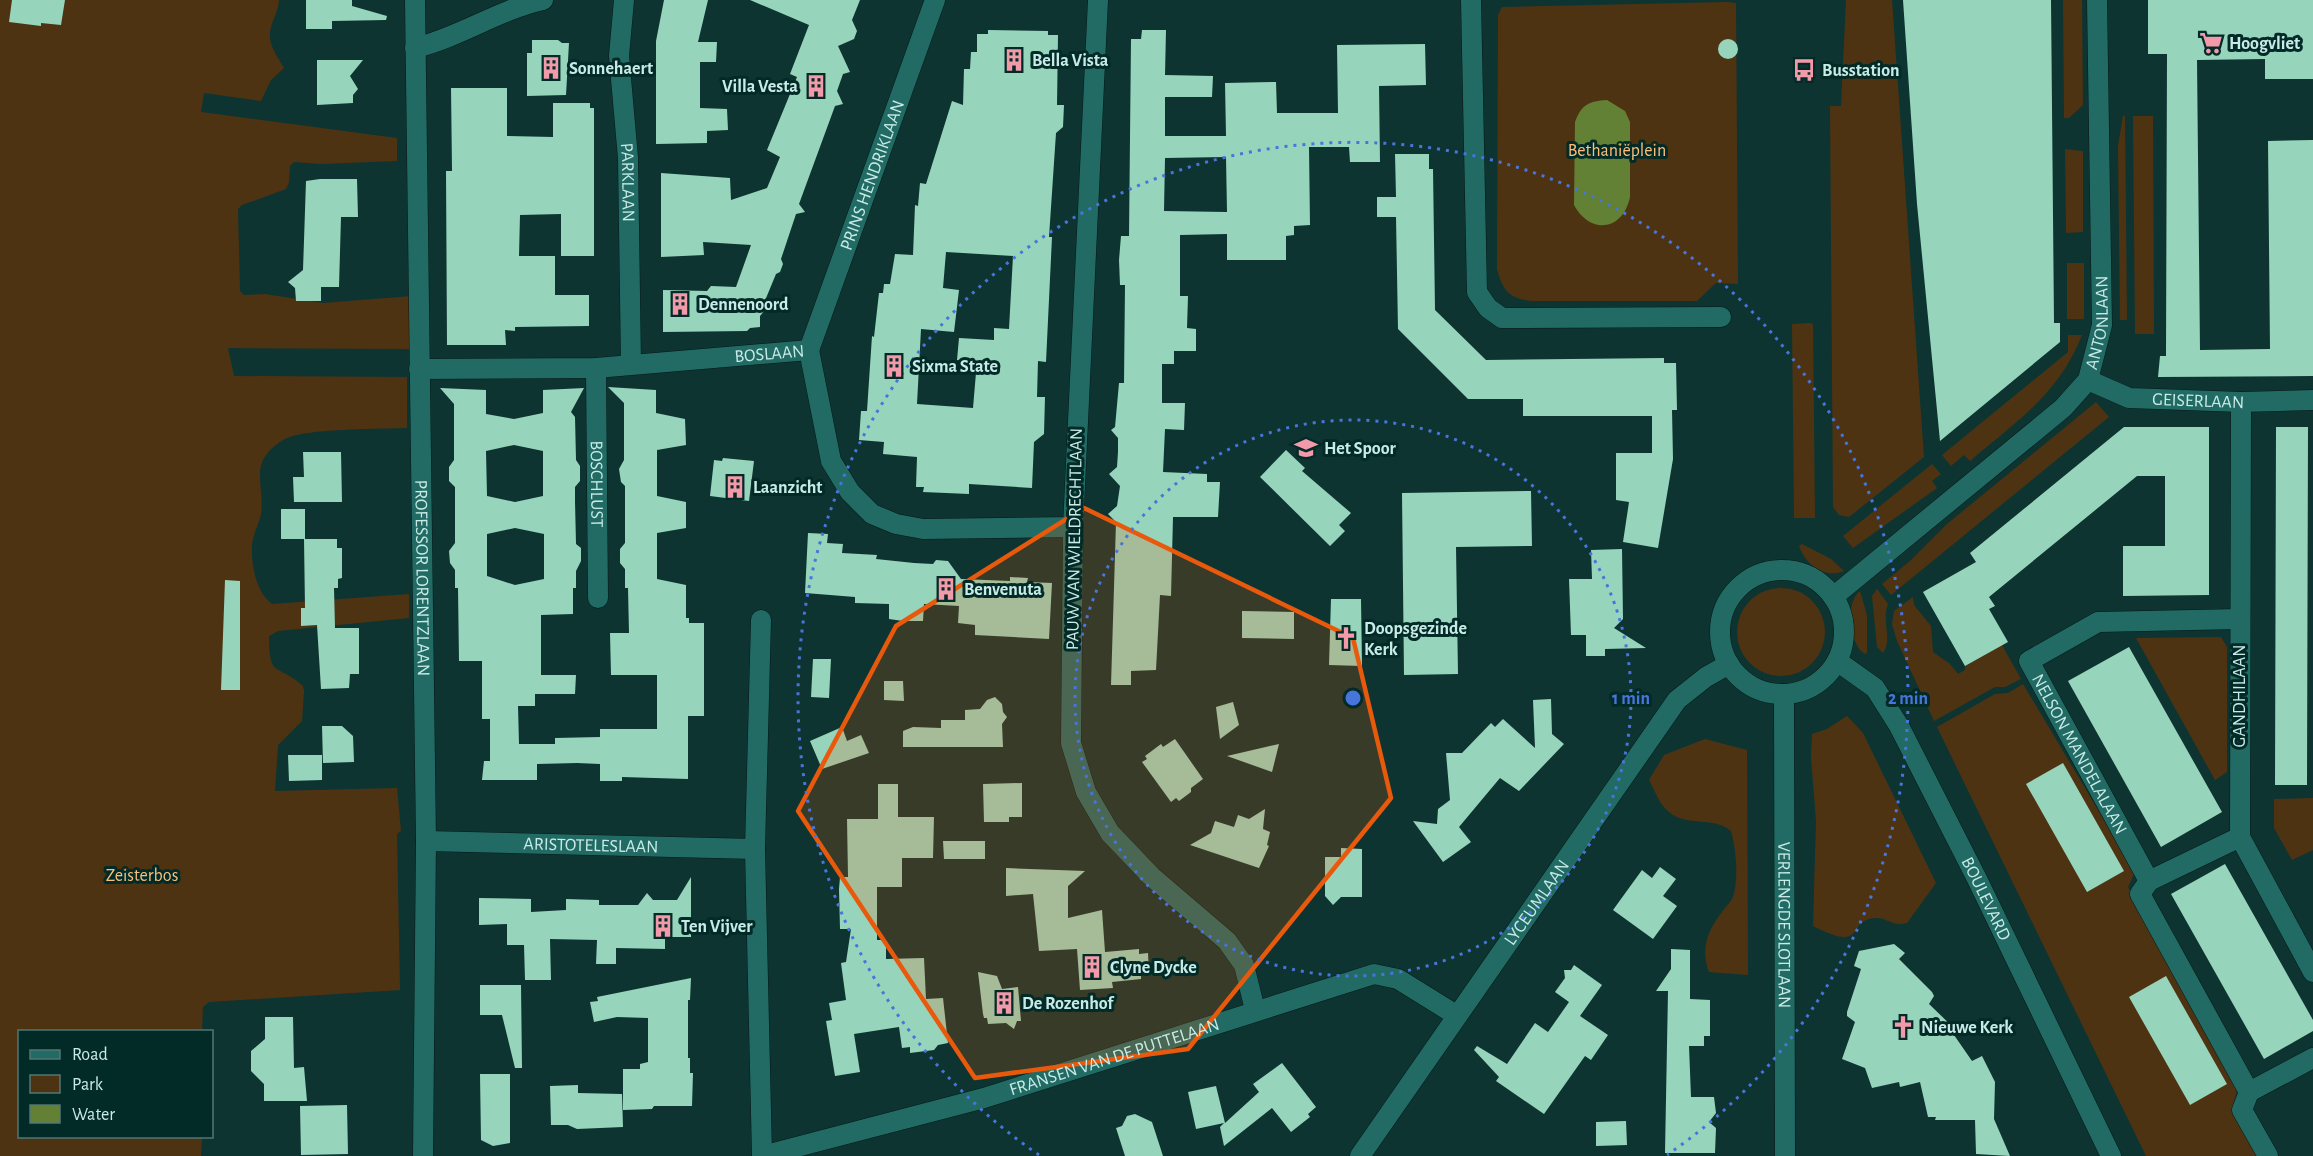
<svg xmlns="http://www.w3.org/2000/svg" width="2313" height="1156" font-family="'Alegreya Sans',sans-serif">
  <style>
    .green { fill: #4e3313 }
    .water { fill: #628134 }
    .building { fill: #97d4bc; fill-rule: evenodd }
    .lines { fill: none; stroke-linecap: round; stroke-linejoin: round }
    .minor-casing { stroke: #041a18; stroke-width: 21 }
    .minor { stroke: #226b65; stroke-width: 20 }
    .marked { fill: #e8590c; fill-opacity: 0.2; stroke: #e8590c; stroke-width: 4.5; stroke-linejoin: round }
    .ring { fill: none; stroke: #4875dc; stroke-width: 3; stroke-dasharray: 3 6 }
    .labels { text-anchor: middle; stroke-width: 6; stroke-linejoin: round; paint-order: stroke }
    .poi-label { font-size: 18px; font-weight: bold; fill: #c9ebe7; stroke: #022a27; text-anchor: start }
    .park-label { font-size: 18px; fill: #febf7a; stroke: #022a27 }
    .street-label { font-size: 18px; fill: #c9ebe7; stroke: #022a27 }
    .centre { fill: #4875dc; stroke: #022a27; stroke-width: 3 }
    .ring-label { font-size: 18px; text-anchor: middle; font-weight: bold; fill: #4875dc; stroke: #022a27; stroke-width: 6; stroke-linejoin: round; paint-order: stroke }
  </style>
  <rect width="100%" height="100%" fill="#0e3431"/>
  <!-- green -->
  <path class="green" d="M0 0H279C278 11 274 17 271 27 266 42 277 56 284 68L271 80 261 101 204 93 201 112 397 138V161L321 164 294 162 290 166 289 182 286 189 242 205 238 209 240 291 244 295 265 294 323 303 412 296 411 349 228 348 234 376 407 377V428C381 429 302 428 283 440 247 463 265 482 261 514 259 524 253 534 252 545 251 565 256 592 272 604L409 594V618L278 631 269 636C269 680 277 662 303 686L304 691 302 721 278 745 275 791 397 788 401 831 397 834 400 990 209 1002 203 1007 202 1031 20 1032V1136L202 1137 201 1156H0Z
    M1846 0H1892L1924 457 1849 517 1839 515 1833 507 1830 106H1841Z
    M2063 0H2082L2083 105 2069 118H2064Z
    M1727 2 1736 3 1738 284 1716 283 1697 301H1531C1509 298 1503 291 1497 269L1498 15 1502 7Z
    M2123 116H2125L2127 320H2120L2118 146Z
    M2133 116H2153L2154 334H2135Z
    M2065 149 2083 151V232L2066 233Z
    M2067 263H2084V319H2067Z
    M1811 323 1813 325 1815 518H1794L1792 324Z
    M2068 335H2082C2059 394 2016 422 1970 461L1964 455 1951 466 1942 455 2068 352Z
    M2096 402 2109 417 1891 595 1882 584 1910 561 1947 524Z
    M1932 464 1941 474 1932 481 1937 488 1853 548 1843 536Z
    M1802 544 1831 559 1844 571C1824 579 1806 565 1799 546Z
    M1737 632a44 44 0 1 1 88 0a44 44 0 1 1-88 0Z
    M1877 589 1888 604C1881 621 1893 639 1883 653L1877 647 1872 596Z
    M1860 591 1867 615V653L1865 654C1849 645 1845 602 1860 591Z
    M1913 597 1914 605 1931 626 1933 652 1950 664 1958 674 1965 670V666L2002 645 2021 679 2005 687H1995L1934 721 1897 641 1892 624 1894 611Z
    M2221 637 2227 647V772L2215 780 2136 638Z
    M2023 684 2135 872 2128 887 2238 1088 2232 1109 2257 1156H2146L1937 727 1995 694 2008 693Z
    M1847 716 1863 733 1936 883 1907 923C1891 927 1888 917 1875 918 1845 920 1868 954 1813 926L1816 821 1811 757 1812 734 1827 729Z
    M1705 739 1747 750 1748 975 1709 972C1700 949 1708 930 1722 912 1725 907 1731 902 1733 897 1739 878 1736 849 1731 831 1714 816 1686 827 1669 812 1659 804 1655 791 1649 780L1664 755Z
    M2313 798V850L2292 860 2274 828V799Z"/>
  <!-- water -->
  <path class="water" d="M1607 100 1625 111 1630 122V197C1623 231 1590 235 1574 205L1575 122C1581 105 1589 101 1607 100Z"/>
  <!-- building -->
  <path class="building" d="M12 0H65L61 25 41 23V26L9 22Z
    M306 0H352V6L387 16 386 20 332 21V29H306Z
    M664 0H708L698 42H717L716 62H700V108L727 109 728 130 707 131V143L656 144V41Z
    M750 0H860L852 20 857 31 854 39 838 46 850 72 843 74 837 91 843 104 835 106 799 204 805 212 796 214 781 259 783 264 780 272 776 274 764 303 765 310 760 316V327L750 328 747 331 663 332V290L707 291 711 286 736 287 751 245 703 242 704 255 661 257V173L730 178 731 200 767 188 780 157 767 150 797 77 790 74 809 25Z
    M1903 0H2051L2054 323H2060V342L1940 441 1917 204Z
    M2148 0H2313V79H2265V59L2197 60 2200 350 2270 349 2268 141 2313 140V376L2158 377 2160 356H2166L2167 54H2148Z
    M988 30 1048 31V35H1058L1057 105H1064L1063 127 1056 133 1049 237H1052L1046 362 1038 361 1037 397H1045L1044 434 1034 442 1032 488 969 484V494L923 492 924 487H916L917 457 883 454 884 442 859 440 861 411H867L872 336 874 337 879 293H883L884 284H890L895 254 913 255 915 205 918 206 920 183 926 184 952 101 963 105 964 69H970L971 52H977V34H988ZM946 252 1013 256 1009 329 994 328V340L959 338 957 360 977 361 973 408 917 404 921 329 954 332 959 290 943 288Z
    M1142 30H1166L1165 75 1213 76 1212 97H1165V136H1226L1225 83 1276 82 1277 113H1338L1337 45 1425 44 1426 85 1379 86 1380 162H1350L1349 147H1309L1310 225 1294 226V235L1286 236V260H1227V234L1180 235V296H1188L1187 328 1196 329V351H1174V364H1162V403H1185L1184 430 1165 429 1163 472 1207 474V482H1220L1218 517H1173L1171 596 1160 595 1156 670 1131 671V685H1111L1116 522 1108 514 1117 506 1120 486 1109 474 1117 467 1118 452V438L1111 430 1115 427 1119 383H1124L1125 285H1120L1119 260 1121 236H1129L1131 39H1141ZM1226 157 1227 212 1164 211 1165 158Z
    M1718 49a10 10 0 1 1 20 0a10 10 0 1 1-20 0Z
    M532 40H558L562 43H569L566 95 527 96V53H532Z
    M317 60H363L350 76 358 89 353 95V103L317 105Z
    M451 88H507V136L553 137V103H590V108H594V256H561V214L520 215 519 256H555V295H589V326L515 327V331L505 330 506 345H447L446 171H452Z
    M1395 154H1429V169H1433L1435 310 1486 360 1664 358V363H1676L1677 410H1672L1673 459 1658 548 1623 542 1629 502 1616 500V453H1652V416H1523V399H1468L1398 329 1396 217H1377V197H1396Z
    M320 179H357L358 217H341L339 287H321V301H296L295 288 288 282 303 270 306 181Z
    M608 387 656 390V413L685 419 686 445 657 450V496L686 502V528L657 533V579L686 585V618H689V623H704V716H688V779L622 777V781H600V764L577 763 537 764V780H482L484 761H490V719H482V661H459L458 588H455V570L450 563 449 551 455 543V487L449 481V467L454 460V404L440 388 486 390V414L514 419 543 413V390L584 388 571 412 575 417 576 460 580 466V481L575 487V502L576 544 581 548V561L576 571V588H573V614L541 615V675H576L575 694H535V706H518L519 744H555V738L600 737V729H657V675H611L610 633H629L628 588H625V569L620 563V549L625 543V486L621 482 619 469 624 460V403ZM514 445 543 451V496L515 502 487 496 486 451ZM515 528 544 534V579L515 585 487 576V534Z
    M2124 427H2209V595L2123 596V546H2165V476H2137L1989 597 1995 606 1989 609 2008 642 1965 666 1923 592 1976 562 1970 553Z
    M2276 427H2308L2307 785H2275Z
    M1286 450 1305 468 1302 471 1351 513 1339 525 1345 531 1330 546 1260 477Z
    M303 452H341L342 502H294L293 477H304Z
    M723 458 754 461 749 501 710 496 714 460 722 461Z
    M1531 491 1532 546 1456 547 1458 674 1404 675 1402 493Z
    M281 509H305V539H337V548H342V578L338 579V588H334L335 628H359V674H350L349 688 321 689 317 625 301 626V608H305L304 539H281Z
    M808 533 828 534 827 543 843 544 842 553 877 555 876 559 914 563 933 564 936 560 948 561 961 579 1010 581V577L1028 578 1027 582 1052 583 1049 639 975 635V625L958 623 959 606 924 604 923 621H903L889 619V604L855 603V597L805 593Z
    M1622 549 1623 619 1614 628 1646 648 1605 649V656H1586V635H1571L1569 579H1592L1591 550Z
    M225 580 240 581V690H221Z
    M1331 599H1361L1362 666 1329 665Z
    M1242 611 1294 612V639L1242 638Z
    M2129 647 2222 812 2161 847 2068 681Z
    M813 659H831L829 698 811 697Z
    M884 681H903L904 701 884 700Z
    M995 697 1002 704 1003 712 1007 717 1002 724 1003 747H903V731L913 727 941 728V720H965V710L980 709 987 700Z
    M1551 699 1552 734 1564 744 1519 791 1500 778 1459 827 1471 842 1443 862 1413 821 1437 824 1438 809 1450 800 1446 753H1462L1491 723 1495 727 1503 719 1535 748 1533 700Z
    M1233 702 1239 725 1220 739 1216 707Z
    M322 726H342L353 736 354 762 323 763Z
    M842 727 847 741 861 735 869 753 822 769 810 741Z
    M1175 739 1203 779 1191 788V792L1179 801 1176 798 1171 802 1142 762 1147 759 1145 756 1161 744 1163 747Z
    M1279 744 1272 772 1227 756Z
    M288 755H322V780L289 781Z
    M2063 763 2124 871 2087 892 2026 784Z
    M1022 783V817H1009V822H984L983 784Z
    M878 784H898V817H934L933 858H902V887H877V940H886V959L924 958 926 999 943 998 948 1043 938 1045 934 1050 910 1053V1047L902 1048 899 1027 854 1034 860 1072 835 1076 826 1021 832 1020 829 1003 846 1000 841 963 846 962 851 929H840L839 889 840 877H848L847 819H878Z
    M1265 809 1263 829 1270 832 1267 845 1269 846 1259 868 1190 845 1211 833 1215 821 1234 827 1238 815 1249 819Z
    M943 841H985V859H944Z
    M1341 848 1362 849V897H1341L1333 905 1325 896V857H1341Z
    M2225 864 2313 1020V1031L2264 1059 2171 894Z
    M1660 867 1676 879 1663 896 1677 906 1653 939 1613 910 1642 870 1652 878Z
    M1006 868 1085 871 1068 886V918L1102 910 1105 952 1139 949V954L1148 953 1149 974H1141V979L1112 982 1113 988 1080 990 1077 949 1039 951 1033 894 1006 896Z
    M691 877V937H665V949L616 948V964H596L597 940 550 939 551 980H525L524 945H507V924L479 925V898L531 899V912L566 910V899L599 900V905H638L647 893 653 900H677Z
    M1894 944 1905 953 1899 959 1932 992 1934 996 1929 1004 1957 1031 1954 1035 1972 1061 1982 1056 1995 1082 1994 1119 2010 1156 1976 1154 1975 1120H1935L1936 1117H1928L1920 1082 1900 1087 1899 1082 1872 1088 1865 1068 1842 1059 1855 1022 1847 1016V1012L1861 969 1854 966 1859 951Z
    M1671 949 1690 950V999L1710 1000V1036H1704V1046H1689L1691 1097H1714L1716 1113 1709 1122 1716 1128 1715 1153H1665L1668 991H1656L1671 969Z
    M1574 965 1602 985 1580 1016 1608 1035 1591 1060 1585 1056 1544 1114 1496 1081 1499 1077 1474 1050 1477 1046 1507 1064 1535 1023 1548 1032 1569 1002 1555 992 1565 978 1564 970H1571Z
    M978 972 997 976 1002 989 1018 987 1021 1021H1017L1014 1029 1006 1023 988 1024 987 1018H984L983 1014Z
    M2166 976 2227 1084 2190 1105 2129 997Z
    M691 978 690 1000H688V1058H690V1073H693L692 1106H654L652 1109 623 1110V1069H640V1064L648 1062V1018L617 1017 594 1022 590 1002 598 1001 597 997Z
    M480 985H521L522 1068H515L502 1015H480Z
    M265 1017H293L294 1068 304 1067 307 1101H264V1084L251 1071V1051L265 1039Z
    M1282 1063 1316 1107 1308 1114 1310 1117 1291 1132 1272 1108 1224 1146 1220 1127 1224 1123 1196 1129 1188 1092 1216 1086 1225 1123 1259 1092 1253 1084Z
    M480 1074H510V1143L493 1146 481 1140Z
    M578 1085V1093L622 1094 623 1127 577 1129 568 1125H551L550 1086Z
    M347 1105 348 1154 301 1155 300 1106Z
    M1135 1114 1152 1122 1163 1156H1125L1116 1128 1122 1126 1127 1116Z
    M1626 1121 1627 1145 1596 1146V1122Z"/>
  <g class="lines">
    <!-- minor casing -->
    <g class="minor-casing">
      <g id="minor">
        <path id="s1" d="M415 0 426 841 423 1156"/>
        <path id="s2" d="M624 0 619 56 628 158 631 364"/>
        <path d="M1098 0 1073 527 1071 743 1086 792 1110 833 1151 876 1227 941 1244 965 1255 1010"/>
        <path d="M1471 0 1477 292 1488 308 1502 318 1721 317"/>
        <path d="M415 48C460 37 498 10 543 0"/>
        <path d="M809 350 831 461 850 492 872 514 896 524 923 529 1073 527"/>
        <path id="s3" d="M809 350 935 0"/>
        <path id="s4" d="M596 368 598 598"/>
        <path id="s5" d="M419 369 596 368 809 350"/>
        <path id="s6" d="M2088 380 2129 398 2241 402 2313 400"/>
        <path d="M2241 402 2240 837 2313 972"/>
        <circle cx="1782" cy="632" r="62"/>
        <path id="s7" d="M1833 597 2063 408 2088 380 2102 325 2097 0"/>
        <path id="s8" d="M2239 619 2098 622 2029 661 2149 881 2140 894 2249 1092 2242 1110 2268 1156"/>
        <path d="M761 620 755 849 762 1156"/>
        <path id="s9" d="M1837 661 1875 688 1899 726 1977 879 2111 1156"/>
        <path id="s10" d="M1784 694 1785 1156"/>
        <path id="s11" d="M426 841 755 849"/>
        <path d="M2149 881 2240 837"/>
        <path d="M2249 1092 2313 1058"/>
        <path id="s12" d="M762 1156 984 1098 1374 974 1398 979 1456 1015"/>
        <path id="s13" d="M1360 1156 1677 700 1706 677 1729 664"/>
      </g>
    </g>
    <!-- minor -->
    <use href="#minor" class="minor"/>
  </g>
  <!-- marked area -->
  <path class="marked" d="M1084 508 1353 638 1391 798 1188 1049 975 1078 798 811 896 626Z"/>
  <!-- distance rings -->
  <g class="ring">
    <circle cx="1353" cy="698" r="278"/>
    <path d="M1039 1155A555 555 0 1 1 1667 1155"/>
  </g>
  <!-- icons -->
  <defs>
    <g id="supermarket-bare" transform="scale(1.8)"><path d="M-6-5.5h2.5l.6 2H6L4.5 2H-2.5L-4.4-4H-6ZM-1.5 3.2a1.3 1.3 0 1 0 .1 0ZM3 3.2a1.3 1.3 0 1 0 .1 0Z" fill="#f39aaa" stroke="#022a27" stroke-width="2.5" paint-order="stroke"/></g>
    <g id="building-bare" transform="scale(1.8)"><path d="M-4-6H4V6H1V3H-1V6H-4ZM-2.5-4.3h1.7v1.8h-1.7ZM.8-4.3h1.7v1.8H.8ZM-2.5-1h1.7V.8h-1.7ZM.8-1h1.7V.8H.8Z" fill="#f39aaa" stroke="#022a27" stroke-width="2.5" paint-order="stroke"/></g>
    <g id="bus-bare" transform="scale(1.8)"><path d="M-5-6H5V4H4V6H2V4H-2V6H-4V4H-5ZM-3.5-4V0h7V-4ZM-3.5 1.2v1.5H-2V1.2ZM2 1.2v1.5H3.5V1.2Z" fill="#f39aaa" stroke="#022a27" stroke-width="2.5" paint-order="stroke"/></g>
    <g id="school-bare" transform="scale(1.8)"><path d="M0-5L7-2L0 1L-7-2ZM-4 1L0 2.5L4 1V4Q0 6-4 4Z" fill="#f39aaa" stroke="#022a27" stroke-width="2.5" paint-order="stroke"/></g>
    <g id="church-bare" transform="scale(1.8)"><path d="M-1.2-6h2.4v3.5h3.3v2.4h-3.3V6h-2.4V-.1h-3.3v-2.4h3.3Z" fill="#f39aaa" stroke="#022a27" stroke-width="2.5" paint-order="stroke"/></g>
  </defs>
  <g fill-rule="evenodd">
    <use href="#supermarket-bare" x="2211" y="43"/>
    <use href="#building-bare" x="1014" y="60"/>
    <use href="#building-bare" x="551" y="68"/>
    <use href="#bus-bare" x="1804" y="70"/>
    <use href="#building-bare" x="816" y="86"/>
    <use href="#building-bare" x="680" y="304"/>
    <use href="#building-bare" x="894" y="366"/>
    <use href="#school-bare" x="1306" y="448"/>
    <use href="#building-bare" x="735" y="487"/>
    <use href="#building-bare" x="946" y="589"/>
    <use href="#church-bare" x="1346" y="638"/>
    <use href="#building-bare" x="663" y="926"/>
    <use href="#building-bare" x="1092" y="967"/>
    <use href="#building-bare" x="1004" y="1003"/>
    <use href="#church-bare" x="1903" y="1027"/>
  </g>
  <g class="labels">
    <!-- poi labels -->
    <g class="poi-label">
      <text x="2229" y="49">Hoogvliet</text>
      <text x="1032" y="66">Bella Vista</text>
      <text x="569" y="74">Sonnehaert</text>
      <text x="1822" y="76">Busstation</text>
      <text x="798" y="92" text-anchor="end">Villa Vesta</text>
      <text x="698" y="310">Dennenoord</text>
      <text x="912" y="372">Sixma State</text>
      <text x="1324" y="454">Het Spoor</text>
      <text x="753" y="493">Laanzicht</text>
      <text x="964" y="595">Benvenuta</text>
      <text x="1364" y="634">Doopsgezinde<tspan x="1364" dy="21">Kerk</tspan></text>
      <text x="681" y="932">Ten Vijver</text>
      <text x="1110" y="973">Clyne Dycke</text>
      <text x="1022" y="1009">De Rozenhof</text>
      <text x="1921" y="1033">Nieuwe Kerk</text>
    </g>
    <!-- park labels -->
    <g class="park-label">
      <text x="1617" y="156">Bethaniëplein</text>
      <text x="142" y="881">Zeisterbos</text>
    </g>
    <!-- street labels -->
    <g class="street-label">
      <text dy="6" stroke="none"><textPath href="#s3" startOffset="186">PRINS HENDRIKLAAN</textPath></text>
      <text dy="6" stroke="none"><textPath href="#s2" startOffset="183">PARKLAAN</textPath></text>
      <text dy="6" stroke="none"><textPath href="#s7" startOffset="394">ANTONLAAN</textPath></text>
      <text dy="6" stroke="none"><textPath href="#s5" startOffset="351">BOSLAAN</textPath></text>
      <text dy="6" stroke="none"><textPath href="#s6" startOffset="114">GEISERLAAN</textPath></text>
      <text dy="6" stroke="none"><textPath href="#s4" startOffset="116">BOSCHLUST</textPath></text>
      <text transform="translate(1074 539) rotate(-89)" y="6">PAUW VAN WIELDRECHTLAAN</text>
      <text dy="6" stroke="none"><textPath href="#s1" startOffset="578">PROFESSOR LORENTZLAAN</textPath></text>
      <text transform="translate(2239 696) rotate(-90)" y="6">GANDHILAAN</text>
      <text dy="6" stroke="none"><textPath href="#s8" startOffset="326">NELSON MANDELALAAN</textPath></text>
      <text dy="6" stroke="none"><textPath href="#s11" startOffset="165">ARISTOTELESLAAN</textPath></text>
      <text dy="6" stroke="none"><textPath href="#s9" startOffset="285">BOULEVARD</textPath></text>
      <text dy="6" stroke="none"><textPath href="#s13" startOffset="309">LYCEUMLAAN</textPath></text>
      <text dy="6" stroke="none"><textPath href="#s10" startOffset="231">VERLENGDE SLOTLAAN</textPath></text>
      <text dy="6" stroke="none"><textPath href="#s12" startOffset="366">FRANSEN VAN DE PUTTELAAN</textPath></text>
    </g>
  </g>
  <circle cx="1353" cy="698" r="9" class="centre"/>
  <g class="ring-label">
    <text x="1631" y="704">1 min</text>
    <text x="1908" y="704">2 min</text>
  </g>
  <!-- legend -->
  <rect x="18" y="1030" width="195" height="108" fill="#022a27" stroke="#527774" stroke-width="1.5"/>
  <rect x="30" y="1050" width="30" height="9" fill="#226b65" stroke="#527774" stroke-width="1.5"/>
  <text x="72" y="1060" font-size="18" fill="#c9ebe7">Road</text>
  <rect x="30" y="1075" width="30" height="18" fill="#4e3313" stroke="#527774" stroke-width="1.5"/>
  <text x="72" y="1090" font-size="18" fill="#c9ebe7">Park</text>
  <rect x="30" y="1105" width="30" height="18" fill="#628134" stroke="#527774" stroke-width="1.5"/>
  <text x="72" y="1120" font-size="18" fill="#c9ebe7">Water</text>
</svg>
